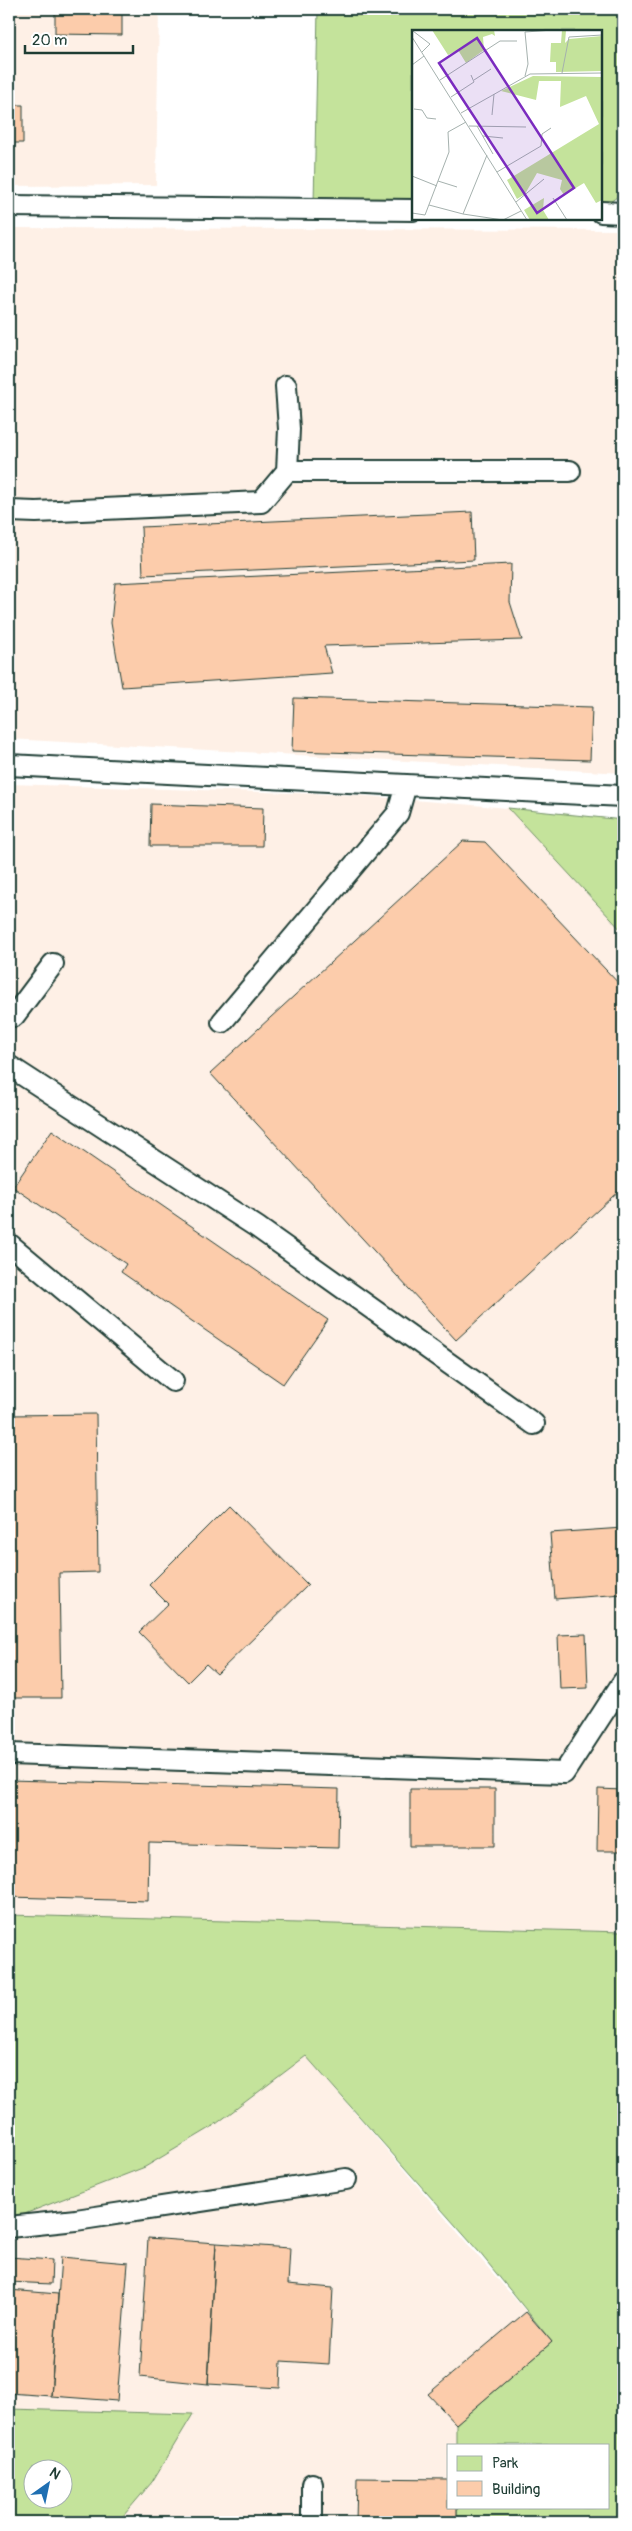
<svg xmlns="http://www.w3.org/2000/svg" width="632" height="2531" font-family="Pangolin,sans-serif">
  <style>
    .built { fill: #fef0e6 }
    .green { fill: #c4e39b; stroke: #729068; fill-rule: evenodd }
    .building { fill: #fcccab; stroke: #1f3d34 }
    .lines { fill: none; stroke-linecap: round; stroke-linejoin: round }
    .lane-casing { stroke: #1f3d34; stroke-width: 24 }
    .lane { stroke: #fff; stroke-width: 20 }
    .inset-road { fill: none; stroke: #a5b1ae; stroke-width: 1 }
    .view { fill: #7b2cbf; fill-opacity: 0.15; stroke: #7b2cbf; stroke-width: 2.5 }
    .inset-edge { fill: none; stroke: #1f3d34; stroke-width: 2.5 }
  </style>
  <rect width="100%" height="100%" fill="#fff"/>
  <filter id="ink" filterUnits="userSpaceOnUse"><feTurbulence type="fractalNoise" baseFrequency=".02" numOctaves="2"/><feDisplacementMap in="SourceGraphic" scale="10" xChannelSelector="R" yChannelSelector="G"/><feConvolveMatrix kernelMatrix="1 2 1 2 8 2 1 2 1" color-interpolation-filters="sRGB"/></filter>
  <g filter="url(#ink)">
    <!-- built -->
    <path class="built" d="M9 9H159L156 185 9 186Z
      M9 228 623 230V773L9 739Z
      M9 784 354 795 508 808 623 932V1932L9 1915Z
      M306 2056 552 2342 456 2424V2445H448V2507H457V2522H118L152 2482 193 2414 9 2409V2220L145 2167 212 2127Z"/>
    <!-- green -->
    <path class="green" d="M318 9H623V193L601 208V31H413V205L314 203Z
      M508 808 623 820V932Z
      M9 1915 623 1932V2522H457V2507H608V2445H456V2424L552 2342 479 2252 306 2056 212 2127 145 2167 9 2220Z
      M9 2409 193 2414 152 2482 118 2522H9ZM62 2468V2498H32V2468Z"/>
    <!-- building -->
    <path class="building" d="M55 9H122V35L55 34Z
      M9 105H23V143H9Z
      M472 512 474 560 143 575 141 527Z
      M511 564 510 602 522 640 324 646 332 673 122 687 111 623 115 583Z
      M623 604V640L621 622Z
      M294 698 592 707 590 760 292 751Z
      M151 804 263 808 262 846H150Z
      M463 841 485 842 623 988V1187L456 1340 210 1073Z
      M52 1130 328 1320 283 1384 121 1272 126 1264 13 1187Z
      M96 1414 98 1572 59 1573 61 1698H9V1415Z
      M229 1505 308 1585 217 1674 206 1664 188 1682 139 1632 168 1604 149 1585Z
      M623 1528V1594L555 1599 550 1533Z
      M586 1634 588 1688 560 1689 558 1635Z
      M9 1780 339 1789 338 1848 149 1843 148 1901 9 1897Z
      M410 1789H495V1846H410Z
      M598 1789 623 1790V1851H597Z
      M148 2238 216 2243 208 2384 140 2377Z
      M216 2243 290 2248 288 2284 333 2288 329 2364 281 2361 280 2388 208 2384Z
      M9 2257 52 2260 51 2284 9 2282Z
      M61 2257 128 2263 117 2401 51 2396Z
      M9 2290 58 2294 51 2396 9 2393Z
      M526 2312 552 2342 456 2424 428 2394Z
      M357 2478 448 2479V2507H457V2522H356Z"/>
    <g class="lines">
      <!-- lane casing -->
      <g class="lane-casing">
        <path id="lane" d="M9 206 413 210
          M601 212 623 213
          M287 471H570
          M9 511 36 512 261 502 287 471 289 429 286 386
          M9 765 623 796
          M9 1016H14L53 964
          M222 1022 398 813 406 785
          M9 1066 257 1227 534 1424
          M9 1244 173 1381
          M9 1754 564 1773 623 1682
          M9 2227 76 2220 346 2179
          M312 2522V2484"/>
      </g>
      <!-- lane -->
      <use href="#lane" class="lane"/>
    </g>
  </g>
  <!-- overview -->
  <g transform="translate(412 30)">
    <rect width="190" height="190" fill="#fff"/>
    <path d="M20 0H82L83 6 80 4 71 7 72 20 54 33 46 20 36 25ZM150 0H154L153 13 157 9 190 6V41L144 42V32H138L139 13H149ZM121 46 190 47V170L184 173 172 153 152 165 148 159 150 150 125 143 113 164 105 169 95 150 187 94 174 66 148 77 149 51H127L124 70 89 61ZM132 168 131 180 137 190H118L112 180Z" fill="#c4e39b"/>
    <path class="inset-road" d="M1 1 18 14 10 22M0 7 12 26 0 35M12 26 115 190M150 43 157 7 190 5M113 46 116 34 113 2 141 0M28 50 88 11H105M62 50 79 39M0 60V85M39 67 62 52 59 45M2 79 10 80 15 88 24 89M49 83 118 44 190 43M80 85 82 64M57 96 114 97M65 96 81 124M71 106 91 108M75 125 51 184 91 190 109 181M85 142 129 116 130 104 139 98M0 146 25 156M26 151 45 157M141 168 155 190M104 172 132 149M17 175 51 184M0 183 13 185 37 122 36 102 54 92"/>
    <path class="view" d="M65 8 162 158 125 183 27 33Z"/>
    <rect width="190" height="190" class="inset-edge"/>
  </g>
  <!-- margin -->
  <rect width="632" height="2531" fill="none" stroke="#fff" stroke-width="30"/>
  <rect x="15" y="15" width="602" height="2501" fill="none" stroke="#1f3d34" stroke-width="2" filter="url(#ink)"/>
  <!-- legend -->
  <rect x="447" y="2444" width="162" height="65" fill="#ffffff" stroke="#a5b1ae"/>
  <rect x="457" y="2456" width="25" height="15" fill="#c4e39b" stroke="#a5b1ae"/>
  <text x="492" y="2468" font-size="15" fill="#1f3d34">Park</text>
  <rect x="457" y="2481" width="25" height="15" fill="#fcccab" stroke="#a5b1ae"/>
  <text x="492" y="2494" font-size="15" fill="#1f3d34">Building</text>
  <!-- north arrow -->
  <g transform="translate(48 2484) rotate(33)"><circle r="24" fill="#ffffff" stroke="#a5b1ae"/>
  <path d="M0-4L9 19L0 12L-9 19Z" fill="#1f6fb2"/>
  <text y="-8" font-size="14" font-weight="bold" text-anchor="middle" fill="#1f3d34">N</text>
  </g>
  <!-- scale -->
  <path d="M25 45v8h108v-8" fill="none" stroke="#1f3d34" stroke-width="2.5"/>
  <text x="32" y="45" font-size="15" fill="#1f3d34" stroke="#ffffff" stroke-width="4" paint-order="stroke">20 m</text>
</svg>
